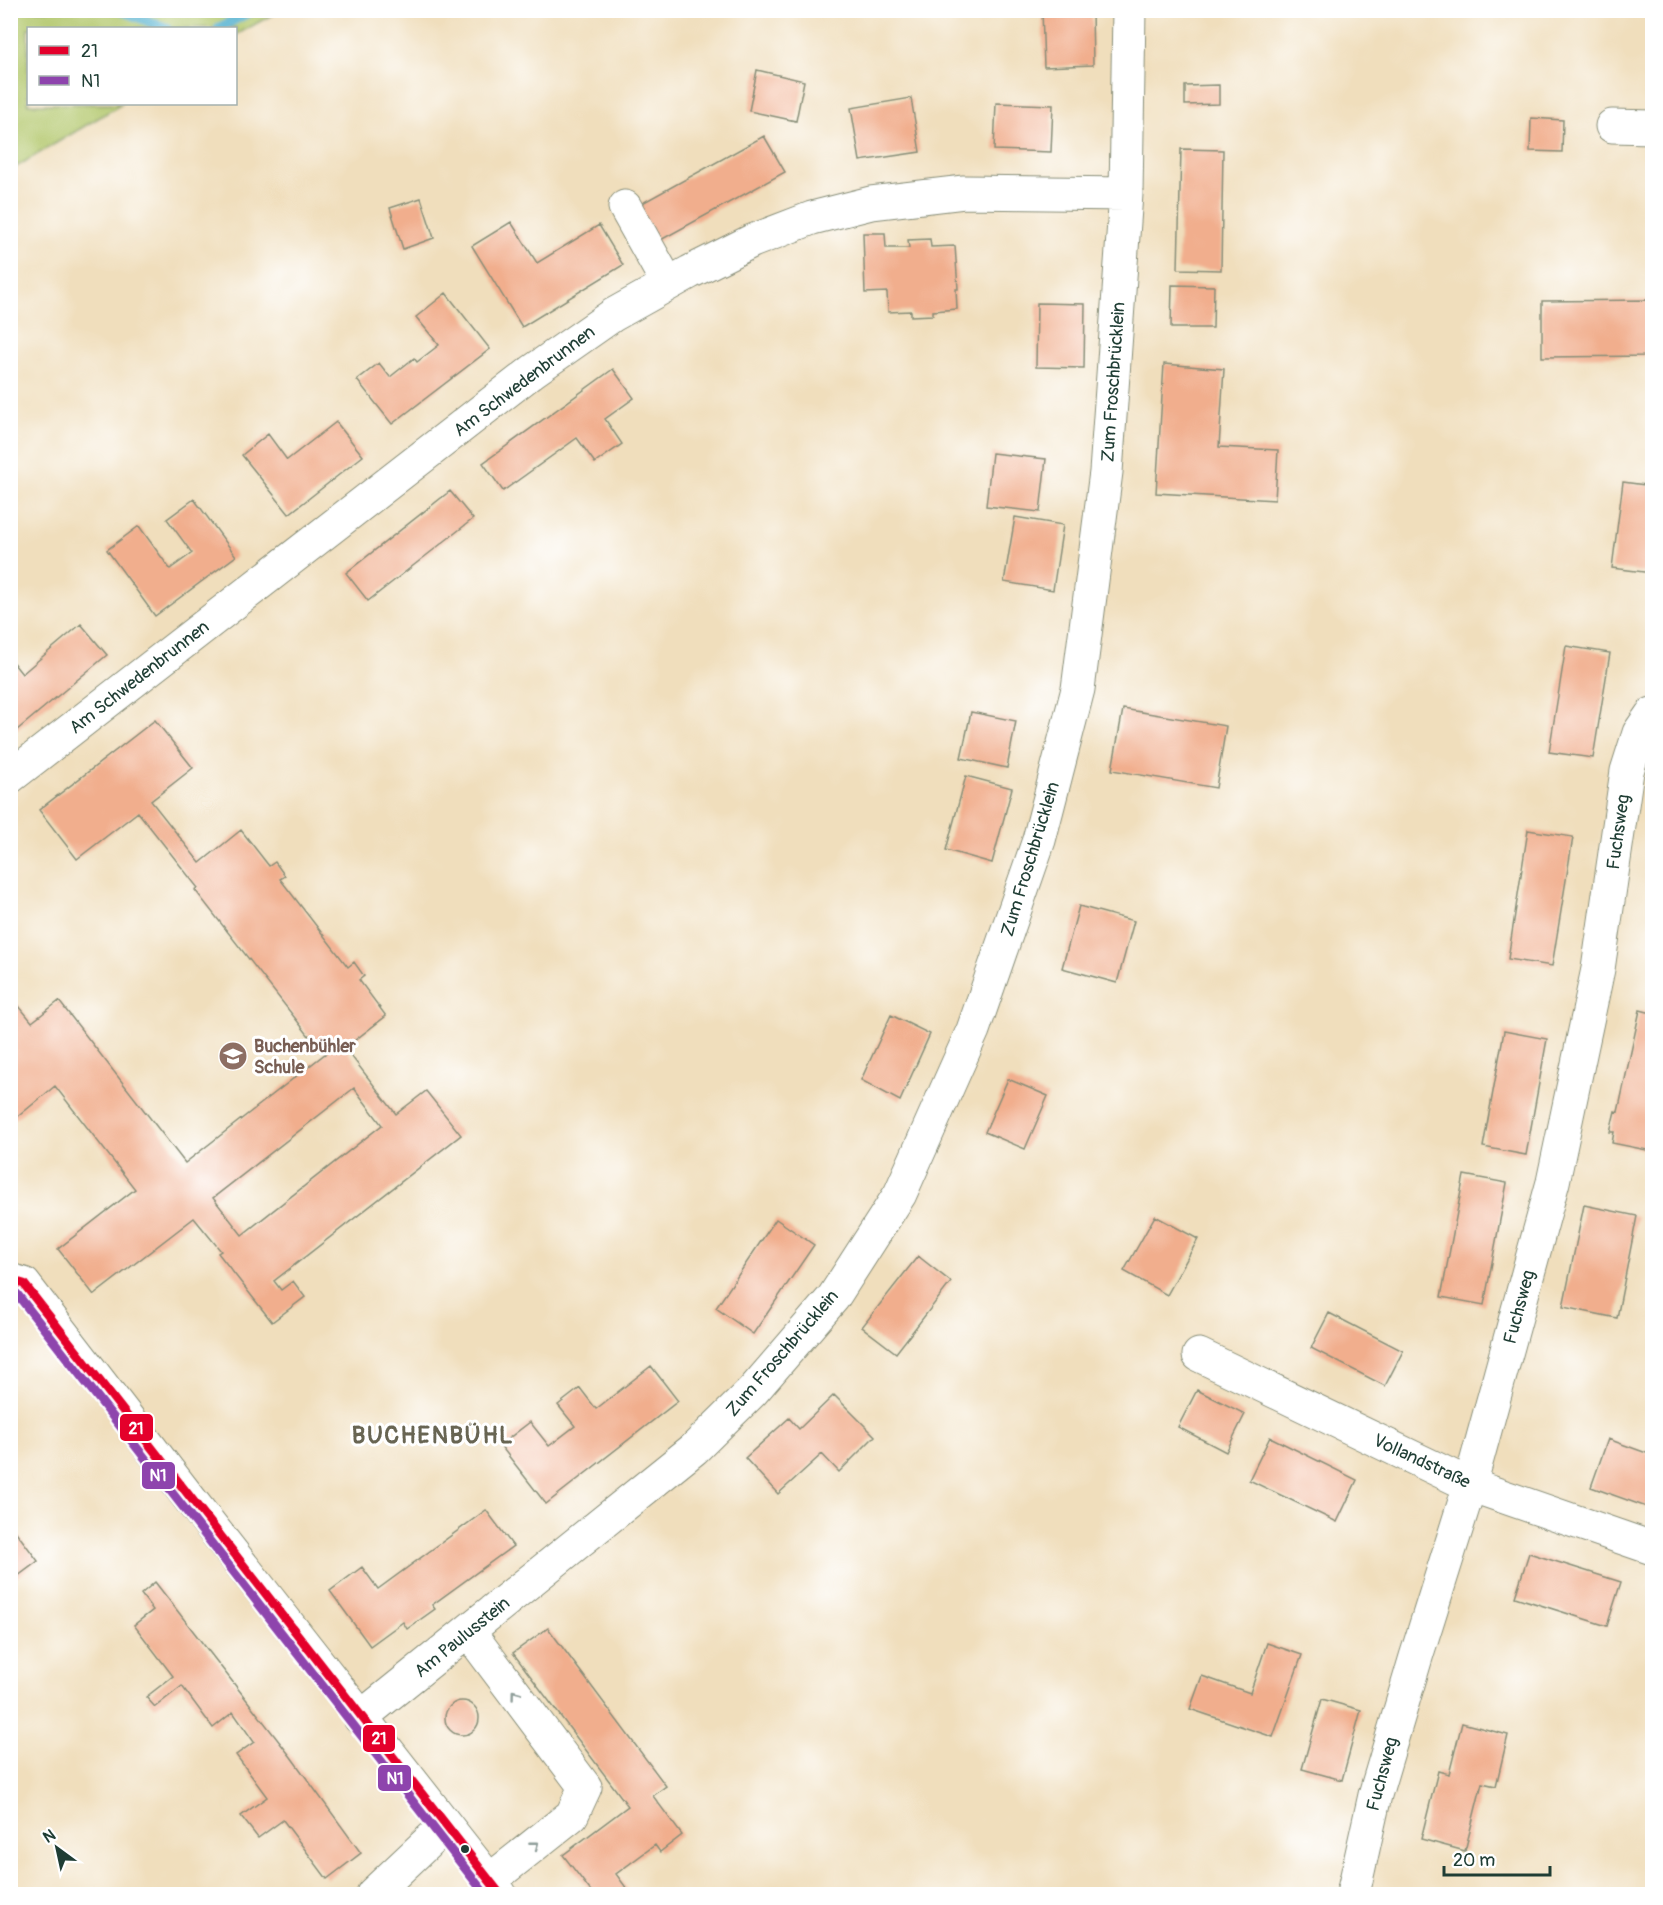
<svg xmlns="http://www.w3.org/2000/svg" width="1663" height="1905" font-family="Pangolin,sans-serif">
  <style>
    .green { fill: #b2c76c; stroke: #688250; stroke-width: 1.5 }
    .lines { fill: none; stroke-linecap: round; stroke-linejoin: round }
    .stream { stroke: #4fafce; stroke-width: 10 }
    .building { fill: #f1ae8d; fill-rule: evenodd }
    .minor-casing { stroke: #888e78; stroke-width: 35 }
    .minor { stroke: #fff; stroke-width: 33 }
    .bus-1-casing { stroke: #fff; stroke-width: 14 }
    .bus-2-casing { stroke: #fff; stroke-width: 14 }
    .bus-1 { stroke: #e4002b; stroke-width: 9 }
    .bus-2 { stroke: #8e44ad; stroke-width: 9 }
    .oneway { stroke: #8f9e9a }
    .bus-dot { fill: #1f3d34; stroke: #fff; stroke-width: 2 }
    .labels { text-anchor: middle; stroke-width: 6; stroke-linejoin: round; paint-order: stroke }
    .street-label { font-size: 18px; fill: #1f3d34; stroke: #fff }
    .education-label { font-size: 18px; font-weight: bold; fill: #785e54; stroke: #fff; text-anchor: start }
    .district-label { font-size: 24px; font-weight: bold; letter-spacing: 1.5px; fill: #686553; stroke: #fff }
    .line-badge { stroke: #fff; stroke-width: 2 }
    .badge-label { font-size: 16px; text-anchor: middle; font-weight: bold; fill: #fff }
  </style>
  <rect width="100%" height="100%" fill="#fff"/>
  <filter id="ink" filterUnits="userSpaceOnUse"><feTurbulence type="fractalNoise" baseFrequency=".0167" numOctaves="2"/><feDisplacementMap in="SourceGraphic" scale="12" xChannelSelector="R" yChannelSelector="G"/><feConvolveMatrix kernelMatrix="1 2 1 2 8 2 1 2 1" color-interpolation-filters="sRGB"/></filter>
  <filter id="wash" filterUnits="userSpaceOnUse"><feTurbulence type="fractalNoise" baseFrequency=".008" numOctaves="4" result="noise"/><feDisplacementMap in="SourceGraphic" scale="24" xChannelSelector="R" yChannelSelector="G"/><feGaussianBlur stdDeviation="1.35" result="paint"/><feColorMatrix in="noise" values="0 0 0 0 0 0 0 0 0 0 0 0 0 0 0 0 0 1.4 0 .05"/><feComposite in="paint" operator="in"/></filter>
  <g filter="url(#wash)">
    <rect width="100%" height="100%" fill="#f0debc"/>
    <!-- green -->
    <path class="green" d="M10 11 11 10 279 11 236 35V28H28V104H122L11 170Z"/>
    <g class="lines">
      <!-- stream -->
      <path class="stream" d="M120 10 166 28
        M219 28 253 10"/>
    </g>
    <g id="blocks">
      <!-- building -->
      <path class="building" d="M1042 10H1092L1093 65 1044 67Z
        M757 70 804 81 796 121 749 111Z
        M1219 85V104L1185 105V86Z
        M911 98 920 152 860 161 851 108Z
        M996 103 1053 105 1051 152 994 150Z
        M1531 118 1563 120 1562 152 1530 151Z
        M764 136 785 172 657 242 637 206Z
        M1181 149 1223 150 1221 270 1178 269Z
        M421 198 434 238 403 249 390 208Z
        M511 222 537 263 599 225 623 265 522 327 472 246Z
        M863 233H885L886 248H909L908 240 930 239 931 247 955 246 958 289H956L957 309 933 311V315L911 316V311L888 312 887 292 865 293Z
        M1172 285 1214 286 1213 328H1171Z
        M446 293 490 349 392 424 357 380 379 363 390 377 414 358 417 362 439 345 416 317Z
        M1652 300V356L1542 357V301Z
        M1037 303 1085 304 1084 368 1036 367Z
        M1164 364 1224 369 1219 447 1278 450 1275 500 1156 493Z
        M613 369 634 398 605 419 622 444 595 463 577 438 503 491 483 463Z
        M336 422 363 456 289 514 242 455 268 434 287 460Z
        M992 453 1046 459 1040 512 986 506Z
        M1623 482 1652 486V573L1612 568Z
        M450 491 473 519 368 601 346 573Z
        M194 499 236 556 155 616 107 550 139 526 170 569 192 553 167 519Z
        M1015 517 1063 525 1053 590 1004 582Z
        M81 624 107 655 17 730 10 722V659L22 674Z
        M1566 646 1610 653 1593 758 1549 752Z
        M1123 709 1226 726 1216 788 1112 770Z
        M971 712 1016 721 1007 768 961 758Z
        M155 720 193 768 151 801 200 863 241 830 269 866 275 862 285 876 280 879 348 967 354 962 364 976 359 980 386 1016 345 1048 396 1114 426 1091 461 1135 274 1281 281 1290 293 1281 305 1297 272 1322 218 1253 221 1251 194 1218 94 1295 58 1249 135 1189 55 1086 15 1119 10 1113V995L32 1022 59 1001 185 1163 326 1053 319 1043 316 1045 195 890 198 888 138 812 77 859 39 810ZM354 1088 382 1125 242 1235 213 1198Z
        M966 776 1012 788 992 863 946 850Z
        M1528 830 1573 837 1552 966 1508 959Z
        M1079 906 1134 921 1117 983 1062 968Z
        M1640 1010 1652 1013V1151L1612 1143 1614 1132H1610L1615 1111 1618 1112Z
        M891 1015 930 1034 900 1101 861 1080Z
        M1504 1031 1547 1039 1526 1155 1483 1147Z
        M1008 1079 1048 1096 1025 1149 985 1132Z
        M1464 1175 1507 1183 1484 1305 1441 1297Z
        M1584 1205 1637 1216 1617 1318 1563 1307Z
        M1155 1216 1198 1239 1167 1295 1124 1271Z
        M776 1219 814 1245 753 1334 716 1308Z
        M918 1256 951 1282 896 1353 862 1327Z
        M1329 1313 1403 1351 1385 1386 1311 1348Z
        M651 1366 678 1401 546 1504 500 1445 530 1422 549 1446 575 1426 558 1405 580 1388 596 1409Z
        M1197 1390 1245 1414 1226 1452 1178 1427Z
        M834 1395 875 1436 839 1472 822 1454 778 1494 745 1458 789 1418 799 1429Z
        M1270 1437 1357 1480 1337 1522 1249 1480Z
        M1608 1439 1652 1455V1509L1591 1487Z
        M486 1510 513 1546 432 1605 435 1609 407 1629 403 1622 370 1646 330 1591 362 1567 378 1589Z
        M10 1524 38 1561 10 1582Z
        M1529 1553 1621 1582 1607 1626 1515 1597Z
        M155 1582 291 1757 361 1853 327 1879 283 1820 258 1838 241 1816 267 1797 236 1755 254 1742 233 1712 213 1728 182 1686 155 1707 146 1697 173 1676 134 1625 153 1610 141 1594Z
        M548 1628 666 1786 653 1796 682 1835 660 1852 655 1845 616 1874 630 1893 628 1894H593L563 1855 628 1806 513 1653Z
        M1267 1643 1302 1655 1273 1737 1190 1709 1202 1676 1250 1693Z
        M1322 1699 1361 1710 1342 1780 1302 1769Z
        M445 1718a17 17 0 1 1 34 0a17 17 0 1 1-34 0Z
        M1462 1723 1508 1735 1496 1786 1482 1783 1465 1851 1421 1839 1438 1771 1449 1774Z"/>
    </g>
  </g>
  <g filter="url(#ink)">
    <use href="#blocks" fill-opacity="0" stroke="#888e78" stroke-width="1.5"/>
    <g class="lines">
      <!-- minor casing -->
      <g class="minor-casing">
        <path id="minor" d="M1612 126 1652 127
          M625 207 668 284
          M10 777 533 371 613 315 690 272 752 241 812 218 871 203 964 192 1126 194
          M10 1280 24 1284 193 1503 500 1894
          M1199 1355 1470 1485 1652 1548
          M468 1631 585 1787 572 1815 489 1881
          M360 1718 694 1449 752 1392 833 1298 900 1194 973 1030 1039 840 1078 689 1106 472 1126 194 1129 10
          M373 1894 445 1826
          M1353 1894 1375 1795 1416 1657 1470 1485 1553 1182 1598 969 1627 771 1639 733 1652 714"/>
      </g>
      <!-- minor -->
      <use href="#minor" class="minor"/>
      <!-- bus-1 casing -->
      <g class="bus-1-casing">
        <path id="bus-1" d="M10 1280 24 1284 500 1894"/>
      </g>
      <!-- bus-2 casing -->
      <g class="bus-2-casing">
        <path id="bus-2" d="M10 1293 17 1294 485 1894"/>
      </g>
      <!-- bus-1 -->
      <use href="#bus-1" class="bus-1"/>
      <!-- bus-2 -->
      <use href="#bus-2" class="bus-2"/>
    </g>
    <!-- one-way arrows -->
    <defs><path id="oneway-chevron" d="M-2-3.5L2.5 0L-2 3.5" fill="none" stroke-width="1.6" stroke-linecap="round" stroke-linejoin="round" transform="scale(1.5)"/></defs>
    <g class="oneway">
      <use href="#oneway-chevron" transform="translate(515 1694) rotate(-127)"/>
      <use href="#oneway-chevron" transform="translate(535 1845) rotate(-39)"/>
    </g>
  </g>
  <!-- icons -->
  <defs>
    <g id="school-disc" transform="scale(1.5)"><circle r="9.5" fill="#8d6e63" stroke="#fff"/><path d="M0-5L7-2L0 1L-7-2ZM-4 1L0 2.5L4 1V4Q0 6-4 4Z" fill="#fff"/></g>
  </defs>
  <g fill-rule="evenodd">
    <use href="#school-disc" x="233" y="1056"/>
  </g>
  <!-- markers -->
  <circle class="bus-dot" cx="465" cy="1849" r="5"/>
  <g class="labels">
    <!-- street labels -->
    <g class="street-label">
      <text transform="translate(524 381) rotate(-37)" y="6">Am Schwedenbrunnen</text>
      <text transform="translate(1113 382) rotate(-86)" y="6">Zum Froschbrücklein</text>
      <text transform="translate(139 677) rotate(-38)" y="6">Am Schwedenbrunnen</text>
      <text transform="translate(1618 832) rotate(-82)" y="6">Fuchsweg</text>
      <text transform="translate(1030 859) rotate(-73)" y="6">Zum Froschbrücklein</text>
      <text transform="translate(1519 1307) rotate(-75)" y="6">Fuchsweg</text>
      <text transform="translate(782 1353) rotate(-49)" y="6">Zum Froschbrücklein</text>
      <text transform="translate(1422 1461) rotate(25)" y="6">Vollandstraße</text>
      <text transform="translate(462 1637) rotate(-39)" y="6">Am Paulusstein</text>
      <text transform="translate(1382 1774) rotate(-75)" y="6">Fuchsweg</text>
    </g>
    <!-- education labels -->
    <g class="education-label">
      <text x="254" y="1052">Buchenbühler<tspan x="254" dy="21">Schule</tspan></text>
    </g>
    <!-- district labels -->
    <g class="district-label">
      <text x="433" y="1443">BUCHENBÜHL</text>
    </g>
  </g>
  <g class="line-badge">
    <rect x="119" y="1413" width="35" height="29" rx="6" fill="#e4002b"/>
    <rect x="141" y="1461" width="35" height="29" rx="6" fill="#8e44ad"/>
    <rect x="362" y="1724" width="34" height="29" rx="6" fill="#e4002b"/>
    <rect x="377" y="1764" width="35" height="28" rx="6" fill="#8e44ad"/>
  </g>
  <g class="badge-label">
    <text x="136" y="1434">21</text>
    <text x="158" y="1481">N1</text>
    <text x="379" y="1744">21</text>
    <text x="395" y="1784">N1</text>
  </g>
  <!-- margin -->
  <rect width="1663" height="1905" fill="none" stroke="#fff" stroke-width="36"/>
  <!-- legend -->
  <rect x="27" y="27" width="210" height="78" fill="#ffffff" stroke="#a5b1ae" stroke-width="1.5"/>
  <rect x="39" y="46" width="30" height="9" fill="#e4002b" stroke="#a5b1ae" stroke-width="1.5"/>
  <text x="81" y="57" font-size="18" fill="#1f3d34">21</text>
  <rect x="39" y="76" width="30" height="9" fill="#8e44ad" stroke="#a5b1ae" stroke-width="1.5"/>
  <text x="81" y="87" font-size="18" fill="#1f3d34">N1</text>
  <!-- north arrow -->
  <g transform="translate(57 1848) rotate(327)" stroke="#ffffff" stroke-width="4.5" paint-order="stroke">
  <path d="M0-4.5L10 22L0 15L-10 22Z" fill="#1f3d34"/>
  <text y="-9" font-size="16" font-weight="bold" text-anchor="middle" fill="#1f3d34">N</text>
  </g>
  <!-- scale -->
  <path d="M1444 1866v9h106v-9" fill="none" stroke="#1f3d34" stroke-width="3"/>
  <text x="1453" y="1866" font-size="18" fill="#1f3d34" stroke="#ffffff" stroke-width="4.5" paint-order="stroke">20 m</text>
</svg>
